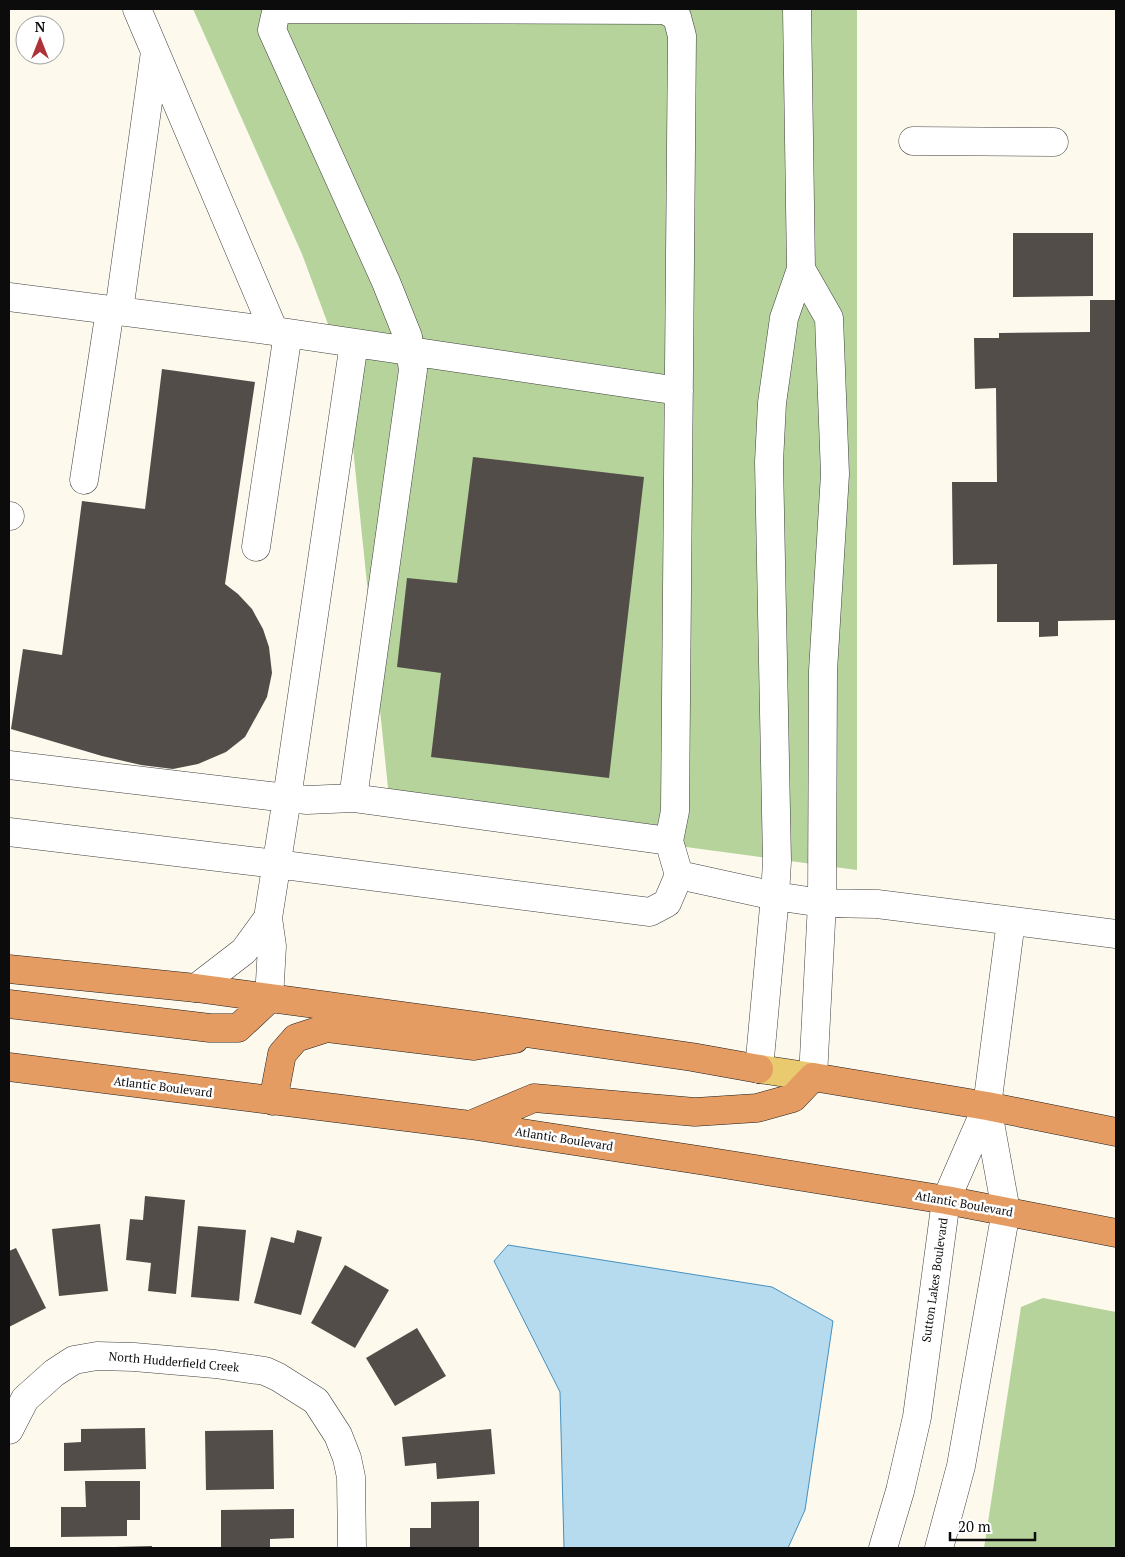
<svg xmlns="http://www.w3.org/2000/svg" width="1125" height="1557" font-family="'PT Serif',serif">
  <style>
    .forest { fill: #b5d39b }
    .water { fill: #b6dbef; stroke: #4590bf }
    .building { fill: #534d49 }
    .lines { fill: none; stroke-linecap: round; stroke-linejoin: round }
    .minor-casing { stroke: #3f3f3f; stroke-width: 29 }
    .major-casing { stroke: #1d1d1d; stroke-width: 29 }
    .highway-casing { stroke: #1d1d1d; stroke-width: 29 }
    .minor { stroke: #fff; stroke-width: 28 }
    .major { stroke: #eaca6f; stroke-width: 28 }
    .highway { stroke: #e59c62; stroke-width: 28 }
    .labels { text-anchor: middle; stroke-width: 5; stroke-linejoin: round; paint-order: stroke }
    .street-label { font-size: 12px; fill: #0c0c0c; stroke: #fff }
  </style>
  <rect width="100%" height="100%" fill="#fdf9ec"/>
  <!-- forest -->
  <path class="forest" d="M193 9H857V870L390 807 345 370 302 254Z
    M1043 1298 1116 1312V1548H984L1021 1307Z"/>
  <!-- water -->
  <path class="water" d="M508 1245 772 1287 833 1321 805 1510 788 1548H564L560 1392 494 1261Z"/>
  <!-- building -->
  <path class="building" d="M1013 233H1093V296L1013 297Z
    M1090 300H1116V620L1058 621V636L1039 637V622H997V564L953 565 952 482H997L996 388 975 389 974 338H999V333L1090 332Z
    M162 369 255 382 225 584 238 594 252 609 263 629 269 647 272 673 267 697 245 737 226 752 198 764 173 769 141 765 102 756 11 729 23 649 62 655 82 501 145 509Z
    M473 457 644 477 609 778 431 757 441 673 397 667 407 578 457 583Z
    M145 1196 185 1200 176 1294 148 1291 151 1263 126 1260 130 1219 143 1220Z
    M100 1224 108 1291 59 1296 52 1229Z
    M198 1226 246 1230 239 1301 191 1297Z
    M297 1230 322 1237 301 1315 254 1303 271 1237 294 1243Z
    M16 1248 46 1308 9 1327V1251Z
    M345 1265 389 1290 355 1348 311 1323Z
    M417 1328 446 1376 395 1406 366 1358Z
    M145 1428 146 1469 64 1471V1443L81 1442V1429Z
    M491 1429 495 1474 437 1479 436 1463 405 1466 402 1437Z
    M273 1430 274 1489 206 1490 205 1431Z
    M85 1481H140V1520H127V1536L61 1537V1507H86Z
    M479 1501V1548H410V1528H431V1502Z
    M294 1509V1538L270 1539V1548H221V1510Z
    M152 1546V1548H115V1547Z"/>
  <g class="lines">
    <!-- minor casing -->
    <g class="minor-casing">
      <path id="minor" d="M137 9 274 331
        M913 141 1054 142
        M801 269 829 318 835 474 823 671 822 903 813 1077
        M9 297 274 331 679 391
        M119 311 155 52
        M84 480 110 310
        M9 516H10
        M256 547 288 333
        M9 765 287 798 354 343
        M353 798 669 841 679 875 775 896 822 903 877 904 1116 934
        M9 832 276 864 650 912 667 903 679 875
        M196 988 244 951 268 918
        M269 999 272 946 268 918 287 798 307 800 353 798 413 370 408 337 386 282 272 30 276 12 287 9 665 10 677 17 682 36 675 811 669 841
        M759 1069 775 896 777 861 769 462 772 403 784 318 801 269 797 9
        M9 1430 25 1399 54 1373 74 1360 97 1356 134 1357 215 1364 265 1371 278 1377 316 1401 338 1435 347 1458 351 1477 352 1548
        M883 1548 900 1491 917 1417 946 1200 987 1106 1011 921
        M939 1548 961 1466 1006 1211 987 1106"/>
    </g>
    <!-- major casing -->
    <g class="major-casing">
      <path id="major" d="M759 1069 813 1077"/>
    </g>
    <!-- highway casing -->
    <g class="highway-casing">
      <path id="highway" d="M9 969 196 988 485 1027 692 1057 759 1069
        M9 1004 210 1028H238L269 999
        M9 1067 470 1125 705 1161 946 1200 1116 1233
        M273 1101 282 1054 296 1038 327 1028 474 1046 515 1039
        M470 1125 534 1098 695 1112 757 1108 793 1098 813 1077 987 1106 1116 1132"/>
    </g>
    <!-- minor -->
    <use href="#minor" class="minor"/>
    <!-- major -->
    <use href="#major" class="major"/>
    <!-- highway -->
    <use href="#highway" class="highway"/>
  </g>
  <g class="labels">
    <!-- street labels -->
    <g class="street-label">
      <text transform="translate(163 1087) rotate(7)" y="4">Atlantic Boulevard</text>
      <text transform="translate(564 1139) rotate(9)" y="4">Atlantic Boulevard</text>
      <text transform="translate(964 1204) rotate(10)" y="4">Atlantic Boulevard</text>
      <text transform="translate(935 1280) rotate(-82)" y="4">Sutton Lakes Boulevard</text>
      <text transform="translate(174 1362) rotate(5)" y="4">North Hudderfield Creek</text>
    </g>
  </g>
  <!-- border -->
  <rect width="1125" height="1557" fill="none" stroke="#0c0c0c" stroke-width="20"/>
  <!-- north arrow -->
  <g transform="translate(40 40)"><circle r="24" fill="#ffffff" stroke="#9e9e9e"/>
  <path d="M0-4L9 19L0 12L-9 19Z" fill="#ad323a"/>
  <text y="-8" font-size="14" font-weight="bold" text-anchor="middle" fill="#0c0c0c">N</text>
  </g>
  <!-- scale -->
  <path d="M950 1532v8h85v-8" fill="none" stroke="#0c0c0c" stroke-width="2.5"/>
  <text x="958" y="1532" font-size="15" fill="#0c0c0c" stroke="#ffffff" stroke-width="4" paint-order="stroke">20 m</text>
</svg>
